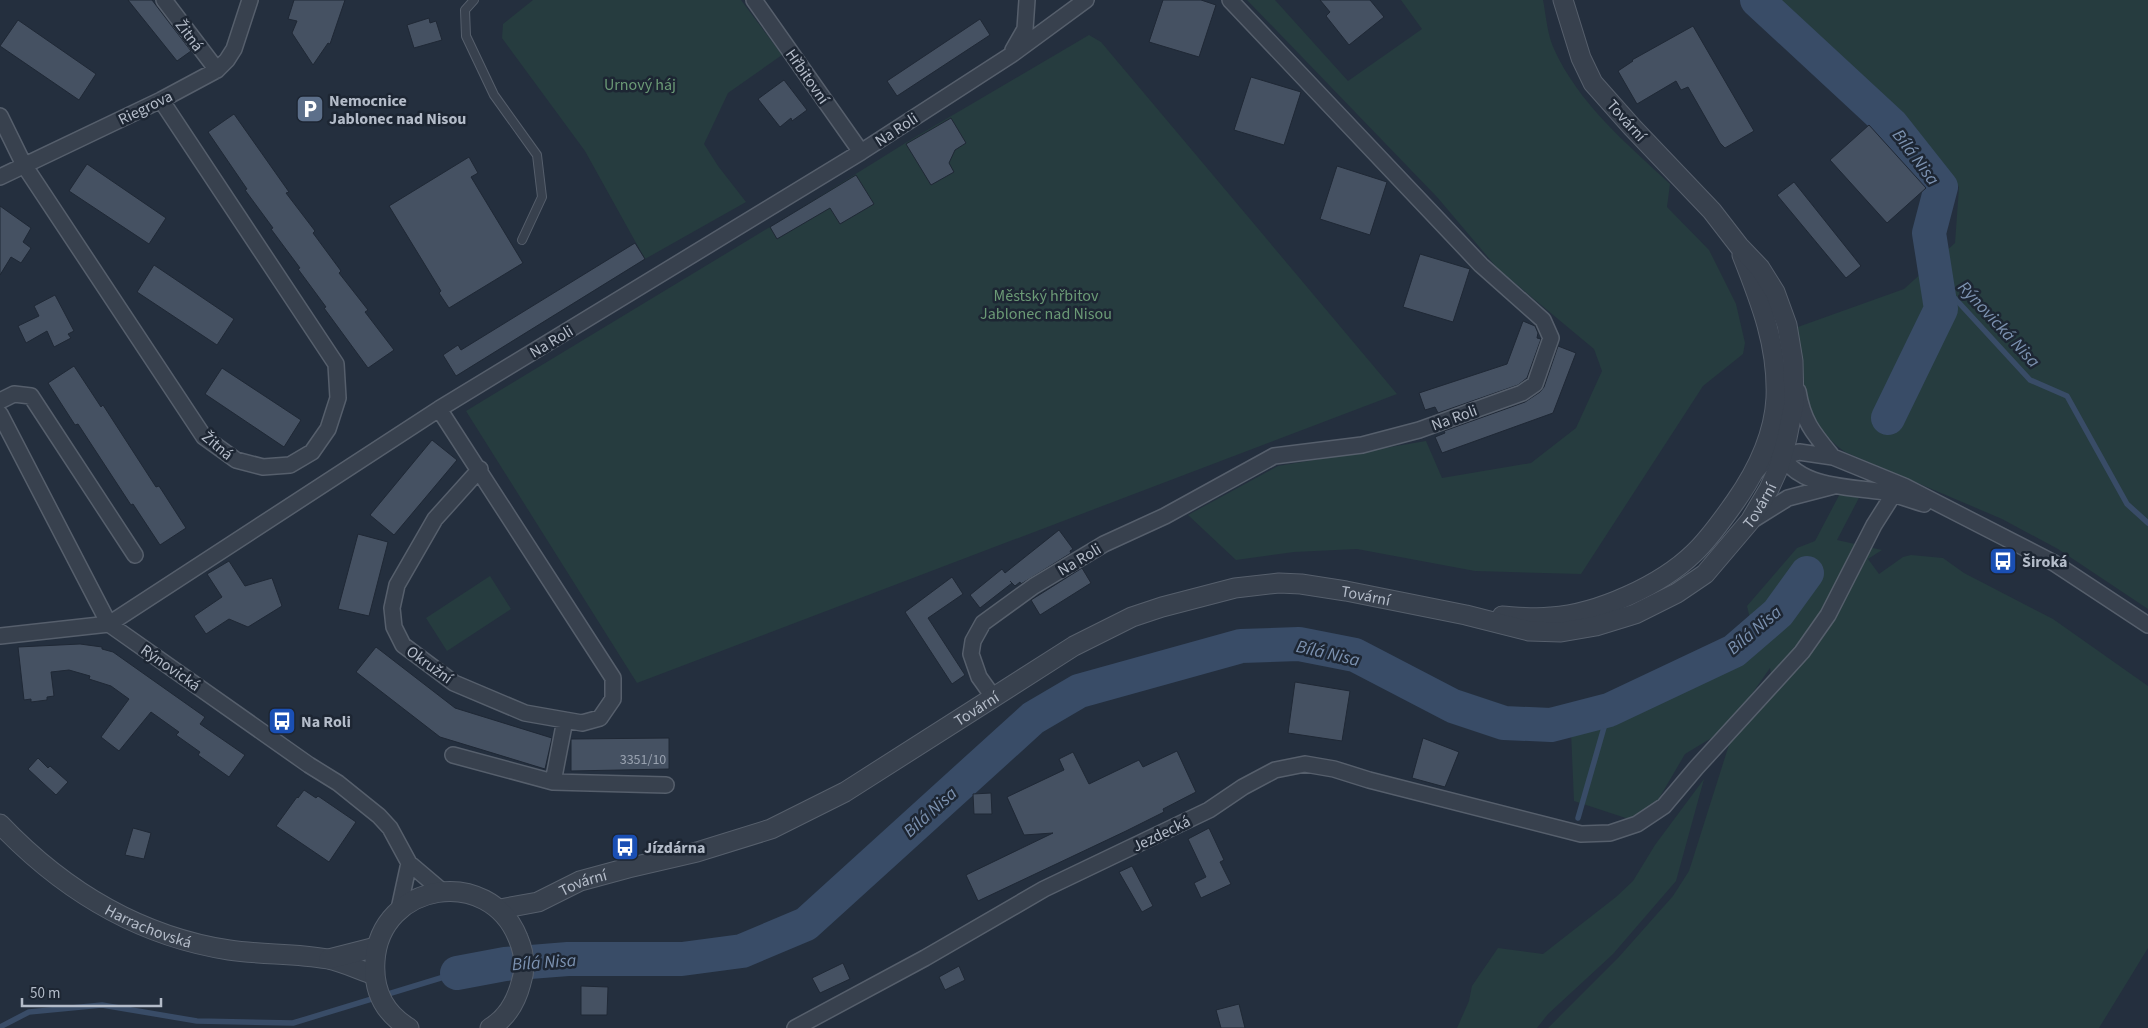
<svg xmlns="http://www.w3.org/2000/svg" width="2148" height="1028" font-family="'Source Sans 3',sans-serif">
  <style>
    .green { fill: #263c3f }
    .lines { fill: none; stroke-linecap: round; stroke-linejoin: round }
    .stream { stroke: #394c67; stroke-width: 5.5 }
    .river { stroke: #394c67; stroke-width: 34 }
    .building { fill: #455162; stroke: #1f2835 }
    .service-casing { stroke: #565f6c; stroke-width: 10 }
    .minor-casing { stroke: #565f6c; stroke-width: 18 }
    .tertiary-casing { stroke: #565f6c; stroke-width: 21 }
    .service { stroke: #38414e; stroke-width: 8 }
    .minor { stroke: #38414e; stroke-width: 15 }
    .tertiary { stroke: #38414e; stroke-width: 19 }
    .labels { text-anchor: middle; stroke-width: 5; stroke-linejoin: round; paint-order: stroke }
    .number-label { font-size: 14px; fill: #98a1af }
    .street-label { font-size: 16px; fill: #b4bcc9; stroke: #1d2633 }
    .park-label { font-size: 16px; fill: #6b9a76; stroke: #1d2633 }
    .poi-label { font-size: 16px; font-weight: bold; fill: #b4bcc9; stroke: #1d2633; text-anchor: start }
    .water-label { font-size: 18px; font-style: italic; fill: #7c92b1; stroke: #1d2633 }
  </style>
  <rect width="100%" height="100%" fill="#242f3e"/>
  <!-- green -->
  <path class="green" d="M533 0H741L782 55 728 93 704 144 718 166 746 202 645 259 585 151 502 38 503 24Z
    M1247 0H1275L1348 81 1422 29 1401 0H1543C1546 15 1547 34 1554 49 1579 104 1626 143 1670 184L1667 207 1709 250 1736 304 1745 343 1743 354 1703 386 1581 574 1475 571 1357 549 1294 552 1236 560 1188 515 1278 466 1426 441 1442 478 1531 463 1576 428 1602 371 1594 349 1498 269 1437 197Z
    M1772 0H2148V609L2058 549 2002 519 1845 452C1802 422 1803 375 1795 328L1904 289 1955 243 1959 187 1851 67Z
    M1089 35 1101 42 1397 394 637 683 466 411 793 213 907 142Z
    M1844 486 1862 492 1837 540 1882 550 1868 559 1879 574 1903 557 1911 555 1943 558 1964 573 2053 619 2148 686V948L2099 1028H1548L1618 958 1673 896 1689 871 1733 732 1772 680 1770 668 1728 728 1685 754 1644 824 1574 801 1571 732 1626 715 1648 700 1672 692 1684 684 1750 651 1755 639 1747 606 1797 548 1815 541Z
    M490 576 511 609 447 651 426 618Z
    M1704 779 1676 881 1613 954 1548 1014 1537 1028H1457L1469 1001 1472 986 1498 948 1543 954 1616 897 1633 881 1655 845Z"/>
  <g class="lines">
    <!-- stream -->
    <path class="stream" d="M1938 280 2030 380 2067 396 2127 504 2148 523
      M1578 818 1609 710
      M0 1027 29 1012 102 1005 197 1021 293 1023 457 973"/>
    <!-- river -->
    <path class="river" d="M1757 0 1892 125 1941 187 1929 233 1941 309 1888 418
      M457 973 505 964 568 959H682L742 951 806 924 1033 718 1079 691 1241 646 1299 644 1355 655 1453 706 1504 723 1551 725 1609 710 1734 651 1778 613 1807 573"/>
  </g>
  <!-- building -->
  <path class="building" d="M128 0H152L191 51 177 61Z
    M294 0H345L330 44 328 43 313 65 292 33 297 21 288 19Z
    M1163 0H1201L1216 5 1199 57 1149 42Z
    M1320 0H1370L1384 17 1349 45 1326 16 1330 12Z
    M429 18 430 23 436 21 442 40 414 48 407 25Z
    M980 19 990 35 897 96 887 81Z
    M18 20 96 74 79 100 0 46Z
    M1693 26 1754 131 1725 148 1720 143 1688 87 1681 90 1676 81 1637 104 1618 71 1633 61 1632 60Z
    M1251 77 1301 92 1284 145 1234 130Z
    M784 80 807 110 792 121 791 118 780 127 758 99Z
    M234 114 289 192 286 193 315 231 313 233 341 271 339 273 368 310 365 312 394 350 368 368 324 308 326 307 298 269 300 268 271 229 273 228 245 190 247 189 208 132Z
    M951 118 966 143 955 150 949 163 954 172 931 185 906 144Z
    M1869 125 1926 188 1887 223 1830 160Z
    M469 157 478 173 471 177 523 263 449 308 439 293 441 291 389 206Z
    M87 164 166 218 149 244 69 191Z
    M1337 166 1387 182 1370 235 1320 219Z
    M856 175 874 204 840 224 830 208 777 239 770 227Z
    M1794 182 1861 266 1846 278 1777 195Z
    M0 206 31 228 23 242 31 248 21 263 11 257 0 275Z
    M635 243 645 259 456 376 443 355 458 345 461 350Z
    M1420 254 1470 269 1453 322 1403 307Z
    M154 265 234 319 217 345 137 292Z
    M55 295 74 331 68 334 71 338 54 347 47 331 26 343 18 326 39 316 34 306Z
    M1523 321 1535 326 1538 333 1537 338 1541 339 1527 378 1518 385 1438 413 1435 407 1425 410 1419 393 1507 364Z
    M1558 346 1576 353 1553 413 1442 453 1435 437 1445 433 1444 431 1525 402 1540 392 1544 387Z
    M74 366 101 407 103 405 156 487 159 486 186 528 160 545 133 504 131 505 78 424 75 425 48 383Z
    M222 368 301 420 284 447 205 394Z
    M432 440 457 460 394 535 370 515Z
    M1059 530 1073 549 1070 551 1071 553 1021 584 1020 582 1015 586 1010 581 1012 583 980 608 970 595 1002 569 1005 573Z
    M358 534 388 542 369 616 338 609Z
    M229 561 245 586 272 578 282 606 248 627 229 619 206 634 194 616 222 597 207 574Z
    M1082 568 1091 583 1040 615 1031 600Z
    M952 577 963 594 928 618 965 675 952 684 905 612Z
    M80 644 102 647V649L113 652 205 717 200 724 245 755 229 777 198 755 200 752 176 735 179 732 151 712 119 751 101 737 129 699 111 686 89 679 90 676 69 670 51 672 54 696 47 697V700L31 702V699L24 700 18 647Z
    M376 647 455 708 552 738 545 769 440 737 356 672Z
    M1295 682 1350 691 1342 741 1288 733Z
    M669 738V769L571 771V739Z
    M1423 738 1459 752 1445 787 1412 778Z
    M1177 751 1196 792 1163 809 1164 812 1126 831 978 901 966 875 1053 833 1024 835 1007 797 1064 770 1059 759 1073 752 1089 784 1139 760 1143 767Z
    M38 758 48 768 50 766 68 782 56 795 28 769Z
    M304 790 316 798 318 796 356 822 329 862 276 826 297 797 298 798Z
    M991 793 992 814H974L973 794Z
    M133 828 151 833 144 859 125 855Z
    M1209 828 1224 860 1220 862 1231 884 1201 898 1194 883 1206 877 1188 839Z
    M1132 866 1153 906 1142 912 1119 872Z
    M843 963 850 979 820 993 812 978Z
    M959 966 965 980 945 990 939 977Z
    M581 986 608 987 607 1015H581Z
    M1239 1004 1245 1028H1221L1216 1010Z"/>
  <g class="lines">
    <!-- service casing -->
    <g class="service-casing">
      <path id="service" d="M474 0 465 10 466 36 494 95 537 155 542 197 522 240"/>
    </g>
    <!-- minor casing -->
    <g class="minor-casing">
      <path id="minor" d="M164 0 217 70
        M754 0 861 152
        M1013 50 1025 29 1027 0
        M0 116 24 165 204 437 236 460 263 467 290 465 312 452 328 429 338 398 336 364 161 100
        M0 177 161 100 217 70 227 60 234 49 250 0
        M1798 391C1803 422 1814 434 1833 457
        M0 401 14 394 31 396 135 555
        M439 409 613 678V699L600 718 582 723 525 713 454 683 403 645 394 627 392 608 397 585 435 519 480 469
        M0 414 109 624 309 765 338 783 379 816 390 828 409 863 442 891
        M1778 449C1796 489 1847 486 1884 492 1897 495 1911 500 1924 504
        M1754 474 1765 462 1799 452 1833 457 1904 486 2054 563 2148 625
        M1751 521 1788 498 1834 486
        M0 636 109 624 439 409 861 152 1011 55 1086 0
        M994 698 979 677 971 654 973 641 983 623 1034 586 1104 544 1165 516 1274 456 1362 445 1419 430 1522 393 1535 384 1551 338 1543 320 1481 265 1230 0
        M453 755 553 782 666 785
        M553 782 565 720
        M399 909 409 863
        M795 1028 925 958 1044 889 1209 810 1243 787 1275 770 1305 764 1334 769 1369 780 1581 834 1610 833 1637 824 1664 806 1697 767 1802 652 1828 615 1874 525 1893 495"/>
    </g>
    <!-- tertiary casing -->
    <g class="tertiary-casing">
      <g id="tertiary">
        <path d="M1502 616C1518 617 1535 619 1551 617 1598 614 1661 585 1694 553 1710 538 1722 520 1735 502 1756 472 1774 436 1776 398 1778 346 1761 303 1742 255"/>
        <path id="s1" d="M0 824C63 890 138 936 229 950 262 955 295 953 328 959 343 962 359 970 374 975"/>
        <path id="s2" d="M500 909 538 902 580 881 628 868 697 852 771 829 845 792 1074 646 1132 617 1162 607 1235 588 1279 583 1301 584 1346 591 1466 615 1529 631 1561 632 1596 626 1635 614 1677 593 1705 574 1750 521 1769 489 1779 467 1787 438 1794 403 1793 361 1787 325 1775 292 1760 268 1739 246 1712 211 1632 127 1593 83 1581 58 1563 0"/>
        <path d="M329 959 376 947"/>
        <path d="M409 1028C384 1013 373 990 375 961 380 882 489 865 518 938 524 952 526 968 521 983 516 1002 507 1018 490 1028"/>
      </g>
    </g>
    <!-- service -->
    <use href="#service" class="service"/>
    <!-- minor -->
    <use href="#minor" class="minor"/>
    <!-- tertiary -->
    <use href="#tertiary" class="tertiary"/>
  </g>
  <!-- icons -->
  <defs>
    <g id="parking-square" transform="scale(1.4375)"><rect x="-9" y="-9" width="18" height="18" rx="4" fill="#5c6f8a" stroke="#1d2633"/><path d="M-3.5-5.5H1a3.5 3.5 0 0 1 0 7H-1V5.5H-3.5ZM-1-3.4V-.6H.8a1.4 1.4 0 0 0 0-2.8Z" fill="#fff"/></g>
    <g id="bus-square" transform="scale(1.4375)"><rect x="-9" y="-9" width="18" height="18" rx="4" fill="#1a4fb4" stroke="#1d2633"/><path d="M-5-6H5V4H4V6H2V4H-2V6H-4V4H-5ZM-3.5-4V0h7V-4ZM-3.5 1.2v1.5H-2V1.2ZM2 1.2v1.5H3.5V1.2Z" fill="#fff"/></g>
  </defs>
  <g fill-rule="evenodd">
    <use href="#parking-square" x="310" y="109"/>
    <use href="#bus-square" x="2003" y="561"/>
    <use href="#bus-square" x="282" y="721"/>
    <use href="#bus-square" x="625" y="847"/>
  </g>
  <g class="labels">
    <!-- number labels -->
    <g class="number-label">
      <text x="643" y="764">3351/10</text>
    </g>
    <!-- street labels -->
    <g class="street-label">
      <text transform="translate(190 35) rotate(53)" y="6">Žitná</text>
      <text transform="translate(808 76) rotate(55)" y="6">Hřbitovní</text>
      <text transform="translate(145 107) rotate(-26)" y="6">Riegrova</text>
      <text transform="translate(1627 120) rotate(48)" y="6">Tovární</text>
      <text transform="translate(896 129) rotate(-33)" y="6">Na Roli</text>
      <text transform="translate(551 341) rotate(-31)" y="6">Na Roli</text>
      <text transform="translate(1454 417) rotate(-20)" y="6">Na Roli</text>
      <text transform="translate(218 445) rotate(40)" y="6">Žitná</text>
      <text dy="6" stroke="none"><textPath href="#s2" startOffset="1386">Tovární</textPath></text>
      <text transform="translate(1079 559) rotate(-31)" y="6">Na Roli</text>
      <text dy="6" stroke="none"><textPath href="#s2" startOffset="942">Tovární</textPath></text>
      <text transform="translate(430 664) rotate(36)" y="6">Okružní</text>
      <text transform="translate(171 667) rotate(35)" y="6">Rýnovická</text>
      <text dy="6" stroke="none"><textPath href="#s2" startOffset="522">Tovární</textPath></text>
      <text transform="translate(1161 833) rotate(-26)" y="6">Jezdecká</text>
      <text dy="6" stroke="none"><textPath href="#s2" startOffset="88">Tovární</textPath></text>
      <text dy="6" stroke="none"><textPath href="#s1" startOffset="182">Harrachovská</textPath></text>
    </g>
    <!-- park labels -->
    <g class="park-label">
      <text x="640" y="90">Urnový háj</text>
      <text x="1046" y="301">Městský hřbitov<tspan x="1046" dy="18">Jablonec nad Nisou</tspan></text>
    </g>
    <!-- poi labels -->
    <g class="poi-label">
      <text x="329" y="106">Nemocnice<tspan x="329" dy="18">Jablonec nad Nisou</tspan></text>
      <text x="2022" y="567">Široká</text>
      <text x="301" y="727">Na Roli</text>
      <text x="644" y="853">Jízdárna</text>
    </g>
    <!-- water labels -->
    <g class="water-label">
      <text transform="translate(1916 157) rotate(53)" y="6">Bílá Nisa</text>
      <text transform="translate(1999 324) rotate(47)" y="6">Rýnovická Nisa</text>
      <text transform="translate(1754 630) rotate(-40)" y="6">Bílá Nisa</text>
      <text transform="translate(1328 653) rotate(13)" y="6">Bílá Nisa</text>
      <text transform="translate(930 812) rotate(-42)" y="6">Bílá Nisa</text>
      <text transform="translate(544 962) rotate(-4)" y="6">Bílá Nisa</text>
    </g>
  </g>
  <!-- scale -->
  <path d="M22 998v8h139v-8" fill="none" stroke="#b4bcc9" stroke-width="2.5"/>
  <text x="30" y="998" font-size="15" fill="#b4bcc9" stroke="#1d2633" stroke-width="4" paint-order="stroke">50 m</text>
</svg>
